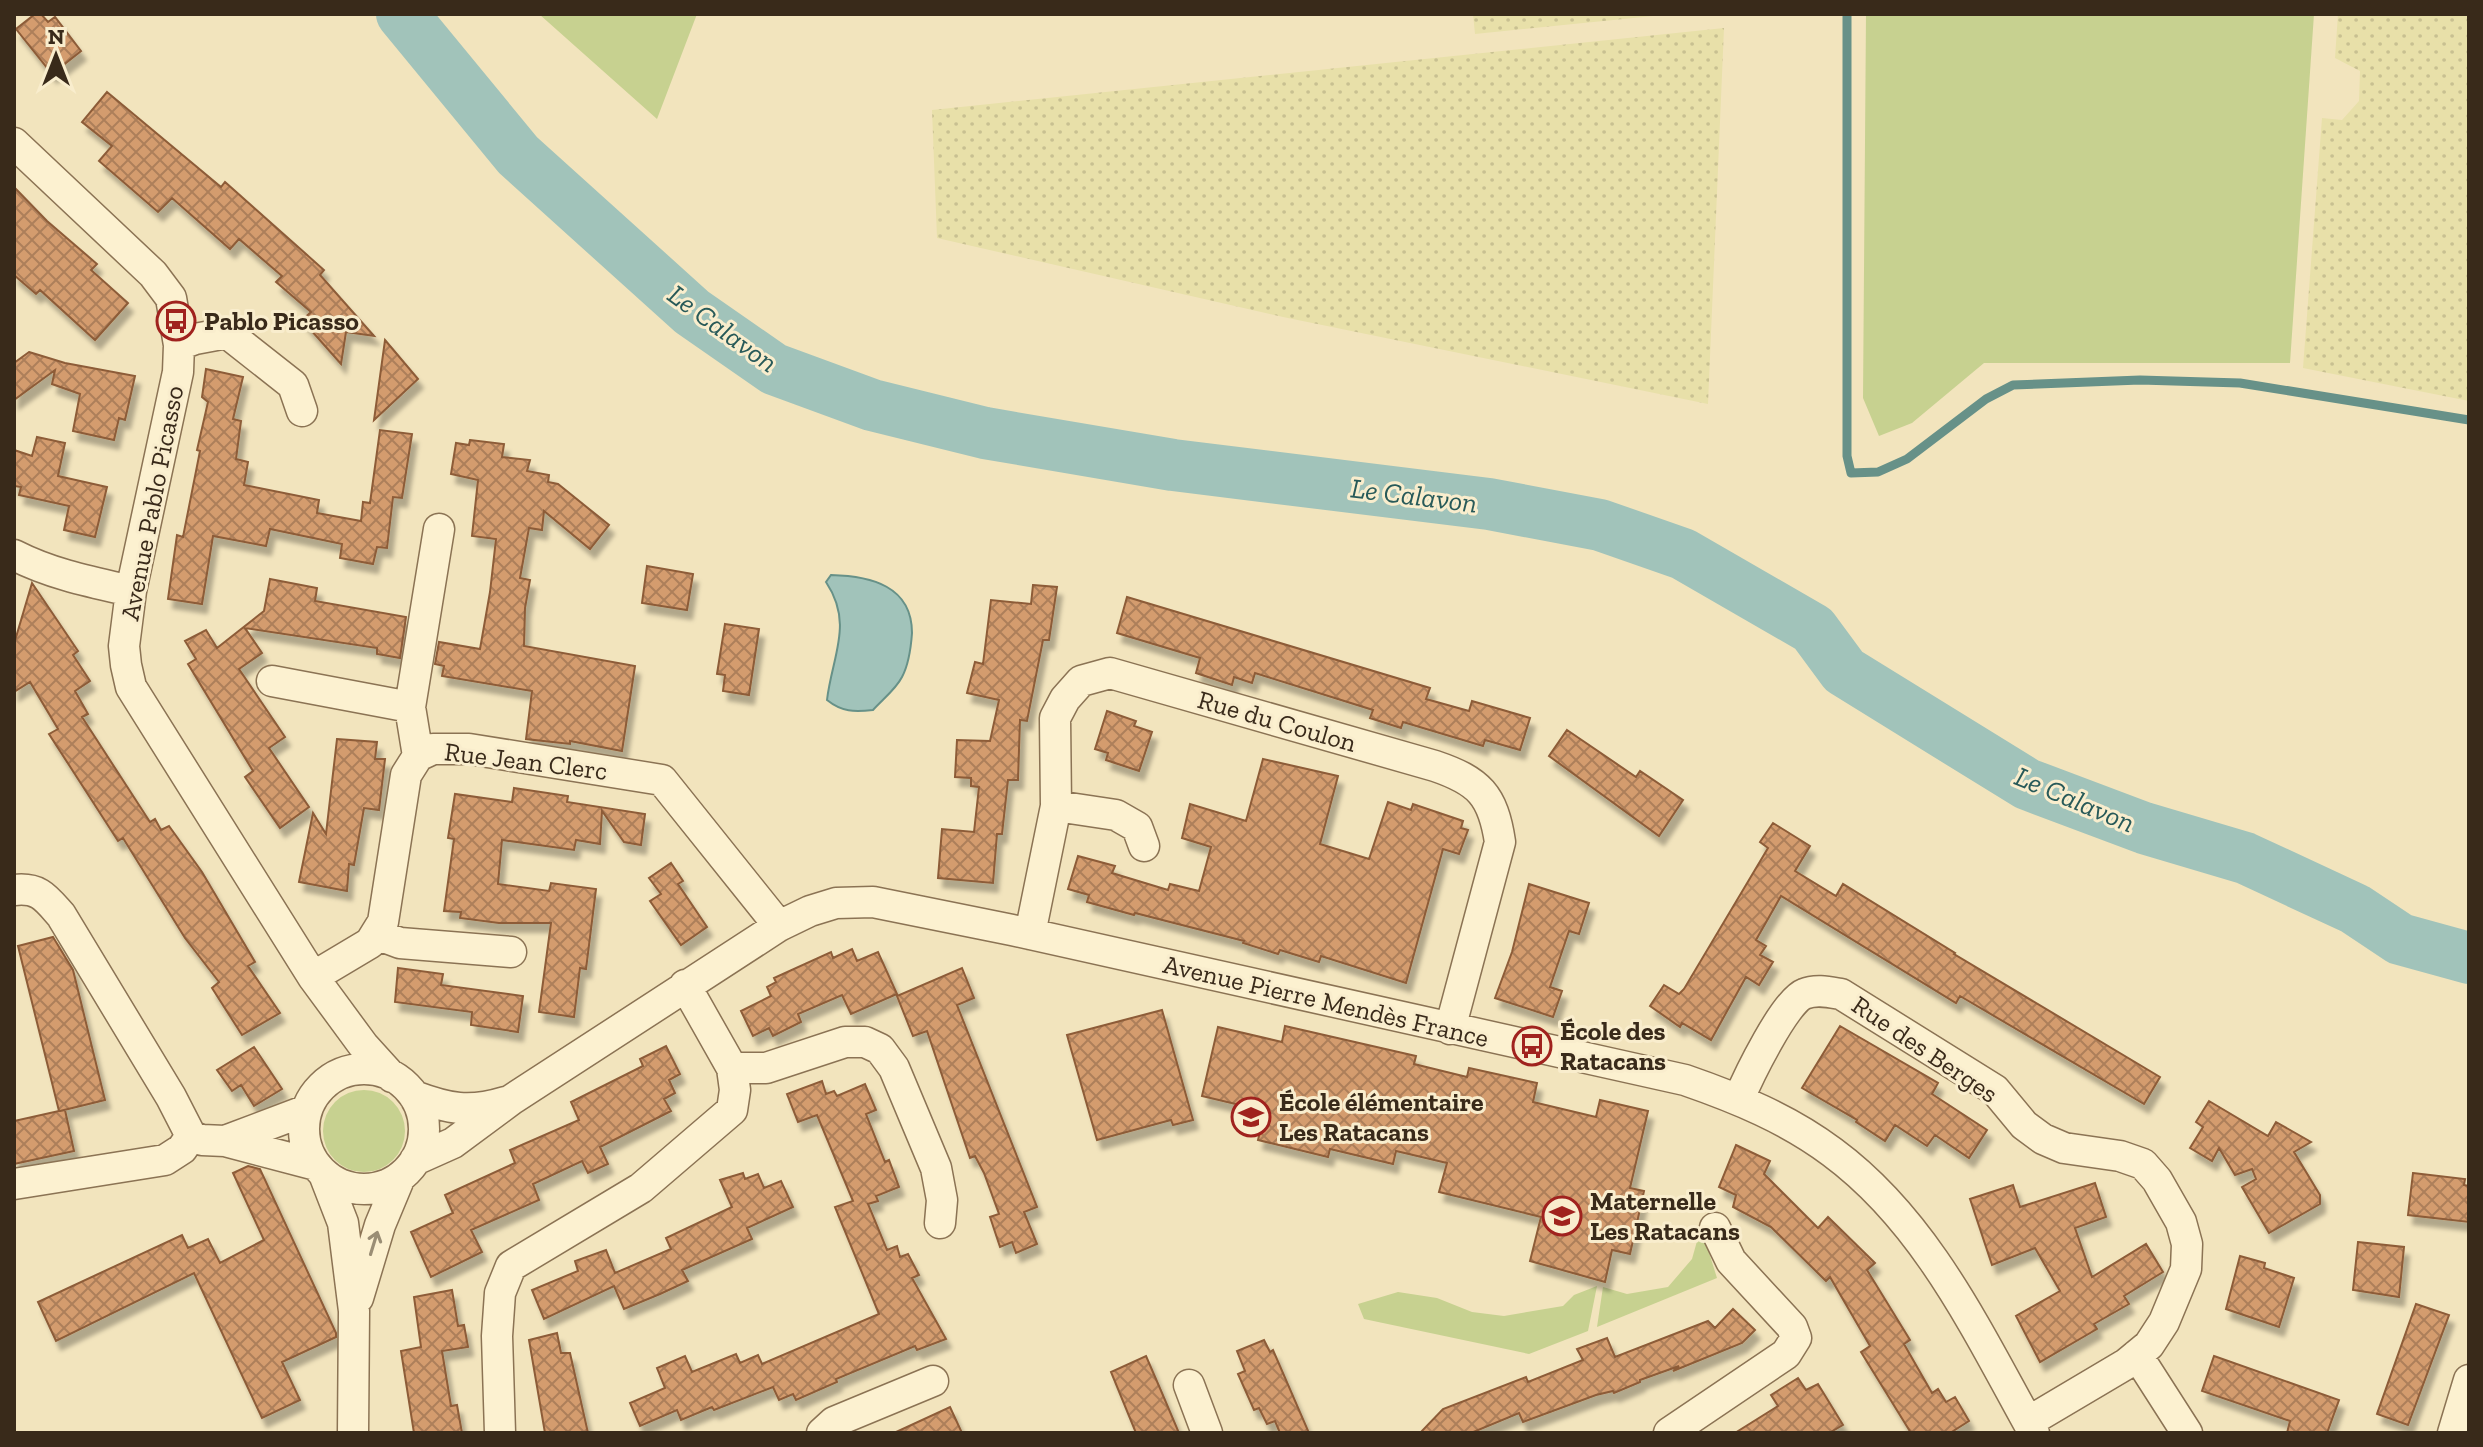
<svg xmlns="http://www.w3.org/2000/svg" width="2483" height="1447" font-family="'Zilla Slab',serif">
  <style>
    .farmland { fill: url(#farmland-dots) }
    .green { fill: #c7d190 }
    .water { fill: #a1c3ba; stroke: #679188; stroke-width: 2 }
    .lines { fill: none; stroke-linecap: round; stroke-linejoin: round }
    .stream { stroke: #679188; stroke-width: 9 }
    .river { stroke: #a1c3ba; stroke-width: 52 }
    .building { fill: url(#building-cross-hatch); stroke: #8d5c38; stroke-width: 2; filter: url(#shadow) }
    .minor-casing { stroke: #8b7354; stroke-width: 33 }
    .minor { stroke: #fcf1d0; stroke-width: 30 }
    .oneway { stroke: #9a8e75 }
    .labels { text-anchor: middle; stroke-width: 6; stroke-linejoin: round; paint-order: stroke }
    .poi-label { font-size: 26px; font-weight: bold; fill: #392a1a; stroke: #f9edcd; text-anchor: start }
    .street-label { font-size: 26px; fill: #392a1a; stroke: #f9edcd }
    .water-label { font-size: 28px; font-style: italic; fill: #285a59; stroke: #f9edcd }
  </style>
  <defs>
    <pattern id="farmland-dots" width="8" height="8" patternUnits="userSpaceOnUse" patternTransform="scale(2)"><rect width="8" height="8" fill="#e8e0a9"/><path d="M2 2h.1M6 6h.1" fill="none" stroke="#c8c091" stroke-width="1.8" stroke-linecap="round"/></pattern>
    <pattern id="building-cross-hatch" width="8" height="8" patternUnits="userSpaceOnUse" patternTransform="scale(2)"><rect width="8" height="8" fill="#d49c6e"/><path d="M0 0l8 8M0 8l8-8" fill="none" stroke="#ad7f5a"/></pattern>
    <filter id="shadow"><feDropShadow dx="5" dy="9" stdDeviation="2" flood-color="#0004"/></filter>
  </defs>
  <rect width="100%" height="100%" fill="#f2e4bd"/>
  <!-- farmland -->
  <path class="farmland" d="M1473 14H1673L1475 34Z
    M2338 14H2469V401L2303 368 2322 118 2342 120 2359 101 2360 71 2335 58Z
    M1724 28 1708 404 1283 317 937 238 932 110Z"/>
  <!-- green -->
  <path class="green" d="M539 14H697L657 119Z
    M1866 14H2314L2290 363H1984L1912 423 1879 436 1863 398Z
    M323 1131a41 41 0 1 1 82 0a41 41 0 1 1-82 0Z
    M1701 1227 1717 1278 1597 1327 1603 1287 1627 1294 1668 1287 1692 1259Z
    M1597 1286 1588 1331 1529 1354 1364 1319 1358 1304 1398 1292 1437 1298 1472 1312 1504 1316 1563 1306 1574 1295Z"/>
  <!-- water -->
  <path class="water" d="M831 575C871 576 912 586 912 633 911 647 909 664 902 677 896 689 883 699 873 710 854 712 842 712 827 700 832 656 854 624 826 582Z"/>
  <g class="lines">
    <!-- stream -->
    <path class="stream" d="M1847 14V456L1851 473 1878 472 1907 459 1986 399 2013 385 2140 380 2240 383 2469 420"/>
    <!-- river -->
    <path class="river" d="M402 14 518 155 692 312 774 369 872 405 985 433 1173 465 1489 504 1600 525 1683 554 1813 629 1844 671 2027 784 2144 828 2245 858 2355 909 2400 939 2469 958"/>
  </g>
  <!-- building -->
  <path class="building" d="M35 14H41L48 22 55 17 81 51 52 74 16 29Z
    M107 92 221 187 225 182 324 270 320 275 374 336 346 332 341 364 302 320 311 312 276 282 282 276 239 239 230 249 172 198 158 212 99 161 112 146 82 122Z
    M14 187 47 221 97 264 91 270 128 303 95 340 40 290 36 294 14 275Z
    M385 340 418 379 374 420Z
    M29 352 65 363 135 376 125 420 119 418 114 440 73 431 80 394 52 384 55 370 14 400V363Z
    M206 369 243 377 233 419 241 421 236 459 248 462 244 485 319 500 317 513 361 521 363 502 370 503 380 430 412 434 402 498 393 497 387 548 377 547 373 564 340 558 342 544 270 529 266 546 213 536 202 604 168 599 177 535 183 537 200 451 197 450 208 402 202 397Z
    M37 437 65 443 58 476 107 487 95 537 64 530 69 506 19 495 21 487 14 486V450L32 456Z
    M470 440 504 444 502 457 530 460 527 471 549 475 548 482 558 484 609 525 590 549 544 511 542 530 529 528 520 578 530 580 525 608 524 646 635 666 622 751 570 741V744L526 739 532 691 442 676 444 666 435 664 439 642 480 649 490 592 496 539 472 536 478 480 451 474 456 443 469 445Z
    M647 566 693 574 687 610 642 603Z
    M270 579 317 588 315 601 406 617 400 658 377 654V648L245 628 262 653 239 669 285 737 269 748 309 807 280 828 245 777 253 771 188 664 196 659 185 641 206 630 217 648 264 611Z
    M32 583 78 651 73 655 90 681 75 691 88 714 82 717 150 822 155 819 161 830 169 826 202 872 255 962 248 966 280 1013 242 1035 212 988 219 982 185 938 123 838 118 841 49 734 58 729 30 682 14 692V644Z
    M1033 585 1057 587 1049 640H1043L1027 721 1020 720 1018 780H1008L1002 834H997L993 883 938 878 942 829 974 832 979 787 971 786V778L955 777 957 740 990 741 999 700 967 693 975 662 983 664 991 600 1031 604Z
    M1127 597 1430 688 1426 699 1469 711 1472 701 1530 718 1520 750 1485 740 1483 746 1403 722 1401 728 1370 718 1373 710 1255 673 1252 683 1234 677 1232 685 1196 673 1200 658 1117 633Z
    M725 624 759 629 749 695 723 691 725 675 717 674Z
    M1107 711 1136 721 1134 726 1152 732 1139 771 1106 760 1108 753 1095 749Z
    M1567 730 1636 777 1640 771 1683 800 1659 836 1549 756Z
    M337 739 377 742 375 759H385L379 810 364 808 354 865 349 864 347 891 299 882 313 813 326 834Z
    M1263 759 1338 776 1320 844 1369 859 1388 802 1411 810 1413 804 1463 821 1461 828 1468 830 1459 854 1443 849 1406 983 1321 956 1319 962 1280 950 1278 954 1243 943 1244 941 1135 913 1134 915 1087 902 1089 895 1068 889 1078 856 1115 866 1112 873 1168 890 1170 884 1199 891 1211 847 1182 838 1190 804 1246 821Z
    M514 788 568 796 567 802 645 814 641 845 624 842 602 811 600 844 576 840 574 850 502 840 498 884 549 891 551 883 596 889 586 969 580 968 574 1017 539 1012 551 923H499L460 918 461 912 444 911 454 839 448 838 455 794 512 802Z
    M1773 823 1810 846 1795 871 1836 896 1843 884 1955 953 1954 954 2160 1077 2144 1104 1960 996 1956 1003 1781 896 1756 940 1766 946 1760 955 1773 962 1759 985 1746 977 1711 1040 1682 1023 1680 1027 1650 1006 1664 985 1679 994 1684 989 1768 848 1760 842Z
    M671 863 683 881 678 884 707 927 681 945 650 901 661 894 649 878Z
    M1529 884 1589 903 1579 934 1569 931 1550 987 1562 991 1553 1017 1495 998 1512 952Z
    M53 937 73 970 105 1100 60 1111 65 1110 74 1151 14 1164V1121L59 1111 18 946Z
    M852 949 857 961 878 952 897 994 851 1014 842 995 798 1014 801 1022 773 1036 769 1028 753 1036 741 1011 771 996 767 987 776 982 774 978 831 952 833 958Z
    M398 968 443 974 441 985 523 996 518 1032 471 1025 472 1012 395 1002Z
    M962 968 974 998 957 1005 1037 1207 1024 1212 1037 1244 1016 1253 1012 1242 1000 1247 990 1217 999 1214 984 1173 975 1156 970 1158 927 1031 913 1036 897 996Z
    M1162 1010 1193 1120 1173 1125 1171 1120 1097 1140 1067 1035Z
    M1285 1026 1416 1056 1414 1064 1467 1077 1469 1068 1537 1083 1533 1102 1596 1117 1600 1100 1648 1111 1630 1188 1644 1191 1630 1254 1612 1250 1605 1282 1530 1261 1541 1217 1439 1192 1447 1163 1396 1151 1393 1164 1330 1149 1328 1157 1258 1140 1265 1111 1202 1096 1218 1027 1282 1042Z
    M1840 1026 1938 1083 1932 1094 1987 1130 1969 1158 1935 1135 1927 1146 1895 1125 1885 1141 1856 1122 1857 1120 1802 1088Z
    M666 1046 680 1074 669 1080 675 1093 664 1099 671 1111 600 1147 608 1164 588 1173 582 1161 533 1184 539 1200 471 1230 482 1252 431 1277 411 1232 453 1213 445 1195 515 1163 510 1150 579 1120 571 1102 643 1066 640 1059Z
    M254 1047 282 1089 254 1106 241 1085 232 1091 217 1070Z
    M822 1081 826 1094 834 1091 837 1096 865 1084 876 1110 866 1114 885 1162 889 1160 899 1187 876 1196 878 1201 868 1204 887 1250 897 1246 900 1257 908 1254 919 1275 912 1278 946 1339 917 1350 915 1346 836 1379 837 1382 796 1400 793 1394 779 1400 773 1387 714 1410 712 1407 681 1420 677 1410 640 1426 630 1403 665 1388 657 1368 685 1356 692 1372 736 1354 740 1363 758 1355 762 1364 879 1314 835 1207 853 1201 817 1115 798 1122 787 1094Z
    M2209 1101 2268 1136 2276 1122 2311 1142 2294 1152 2320 1195V1204L2269 1233 2242 1187 2256 1179 2252 1169 2235 1175 2219 1148 2212 1161 2190 1148 2203 1127 2196 1122Z
    M1736 1145 1770 1161 1764 1174 1818 1228 1828 1217 1875 1263 1867 1270 1910 1340 1904 1344 1932 1393 1938 1389 1946 1402 1955 1397 1969 1421 1950 1433H1911L1861 1352 1870 1346 1830 1277 1826 1281 1771 1227 1733 1207 1736 1195 1719 1187Z
    M248 1166 260 1169 336 1333V1337L282 1362 300 1400 262 1418 194 1273 56 1341 38 1302 182 1235 188 1248 208 1239 220 1263 264 1240 233 1173Z
    M743 1173 745 1179 758 1174 764 1188 781 1181 793 1207 747 1228 752 1239 682 1270 688 1281 660 1294 624 1309 614 1286 544 1319 532 1290 578 1271 575 1261 606 1250 615 1273 671 1249 666 1238 732 1207 720 1180Z
    M2413 1173 2465 1179 2464 1185 2469 1186V1222L2408 1215Z
    M2095 1183 2106 1217 2075 1228 2092 1277 2146 1244 2163 1272 2124 1296 2129 1304 2094 1324 2097 1329 2040 1362 2016 1316 2060 1291 2035 1248 1992 1265 1970 1199 2013 1185 2020 1207Z
    M2358 1242 2404 1247 2399 1297 2353 1290Z
    M2240 1256 2265 1263 2264 1268 2294 1278 2279 1327 2226 1309Z
    M452 1290 458 1326 464 1325 468 1347 442 1351 451 1406 457 1405 462 1433H414L401 1351 421 1347 414 1297Z
    M2416 1304 2449 1315 2408 1425 2377 1414Z
    M1733 1309 1755 1330 1742 1343 1673 1371 1679 1366 1640 1380V1382L1614 1393 1613 1391 1596 1395 1523 1422 1519 1413 1471 1433H1420L1443 1409 1526 1377 1528 1382 1583 1360 1577 1349 1607 1338 1615 1357 1708 1321 1715 1328Z
    M557 1333 561 1353H570L588 1433H545L529 1340Z
    M1264 1340 1270 1352 1273 1350 1309 1433H1280L1275 1421 1267 1424 1259 1408 1254 1410 1238 1374 1245 1371 1237 1351Z
    M1146 1356 1162 1393 1179 1433H1136L1111 1372Z
    M2214 1356 2339 1400 2327 1433H2287L2290 1421 2202 1391Z
    M1798 1378 1806 1390 1818 1384 1843 1425 1829 1433H1735L1778 1406 1771 1395Z
    M950 1407 962 1433H894Z"/>
  <g class="lines">
    <!-- minor casing -->
    <g class="minor-casing">
      <path id="minor" d="M14 143 153 274 171 298 179 345 178 372 131 591 124 646 126 665 131 687 313 977 363 1045 392 1077
        M179 345 195 339 227 333 293 385 302 411
        M14 555C51 574 91 582 131 591
        M272 681 410 707
        M418 756 410 707 439 529
        M1056 806 1116 815 1137 827 1144 846
        M14 890C39 887 46 898 61 915L171 1097 191 1136
        M376 934 400 943 511 952
        M1030 934 1056 806 1055 718 1065 699 1081 681 1110 673 1435 766C1479 781 1493 795 1500 842L1450 1029
        M313 977 370 943 383 922 406 775 418 756 433 749H469L662 780 779 926
        M732 1068H766L845 1042H865L880 1049 894 1068 936 1168 942 1200 940 1223
        M304 1129a60 60 0 1 1 120 0a60 60 0 1 1-120 0Z
        M414 1096C449 1109 469 1113 505 1102
        M1739 1099C1748 1077 1785 1001 1804 994 1816 989 1829 992 1841 994L1995 1090 2024 1125 2043 1139 2064 1148 2120 1156 2143 1164 2157 1180 2181 1222 2187 1244 2186 1269 2164 1322 2149 1345 2126 1364 2028 1422
        M191 1136 202 1140 225 1141 316 1165
        M225 1141 307 1110
        M415 1160 453 1143 511 1100 779 926 810 911 836 903 873 902 1012 930 1685 1080C1737 1098 1788 1119 1832 1152 1927 1222 1978 1333 2034 1433
        M324 1174 343 1223 354 1311 353 1433
        M14 1184 165 1160 182 1149 191 1136
        M358 1298 380 1225 400 1177
        M2137 1355 2187 1433
        M1189 1385 1207 1433
        M500 1433 497 1336 500 1293 511 1266 641 1188 732 1110 735 1090 732 1068 685 985
        M822 1433 834 1422 933 1381
        M1669 1433 1786 1354 1796 1338 1792 1327 1731 1261 1715 1228
        M2453 1433 2469 1380"/>
    </g>
    <!-- minor -->
    <use href="#minor" class="minor"/>
  </g>
  <!-- one-way arrows -->
  <defs><path id="oneway-shaft" d="M-6 0H5M1.5-3L5.5 0L1.5 3" fill="none" stroke-width="1.6" stroke-linecap="round" stroke-linejoin="round" transform="scale(2)"/></defs>
  <use class="oneway" href="#oneway-shaft" transform="translate(374 1243) rotate(-73)"/>
  <!-- icons -->
  <defs>
    <g id="bus-ring" transform="scale(2)"><circle r="9.5" fill="#f9edcd" stroke="#a0221e" stroke-width="1.5"/><path d="M-5-6H5V4H4V6H2V4H-2V6H-4V4H-5ZM-3.5-4V0h7V-4ZM-3.5 1.2v1.5H-2V1.2ZM2 1.2v1.5H3.5V1.2Z" fill="#a0221e"/></g>
    <g id="school-ring" transform="scale(2)"><circle r="9.5" fill="#f9edcd" stroke="#a0221e" stroke-width="1.5"/><path d="M0-5L7-2L0 1L-7-2ZM-4 1L0 2.5L4 1V4Q0 6-4 4Z" fill="#a0221e"/></g>
  </defs>
  <g fill-rule="evenodd">
    <use href="#bus-ring" x="176" y="321"/>
    <use href="#bus-ring" x="1532" y="1046"/>
    <use href="#school-ring" x="1251" y="1117"/>
    <use href="#school-ring" x="1562" y="1216"/>
  </g>
  <g class="labels">
    <!-- poi labels -->
    <g class="poi-label">
      <text x="204" y="330">Pablo Picasso</text>
      <text x="1560" y="1040">École des<tspan x="1560" dy="30">Ratacans</tspan></text>
      <text x="1279" y="1111">École élémentaire<tspan x="1279" dy="30">Les Ratacans</tspan></text>
      <text x="1590" y="1210">Maternelle<tspan x="1590" dy="30">Les Ratacans</tspan></text>
    </g>
    <!-- street labels -->
    <g class="street-label">
      <text transform="translate(152 503) rotate(-79)" y="9">Avenue Pablo Picasso</text>
      <text transform="translate(1277 721) rotate(16)" y="9">Rue du Coulon</text>
      <text transform="translate(526 761) rotate(7)" y="9">Rue Jean Clerc</text>
      <text transform="translate(1326 1001) rotate(13)" y="9">Avenue Pierre Mendès France</text>
      <text transform="translate(1925 1049) rotate(34)" y="9">Rue des Berges</text>
    </g>
    <!-- water labels -->
    <g class="water-label">
      <text transform="translate(723 328) rotate(36)" y="10">Le Calavon</text>
      <text transform="translate(1414 495) rotate(7)" y="10">Le Calavon</text>
      <text transform="translate(2075 799) rotate(23)" y="10">Le Calavon</text>
    </g>
  </g>
  <!-- border -->
  <rect width="2483" height="1447" fill="none" stroke="#392a1a" stroke-width="32"/>
  <!-- north arrow -->
  <g transform="translate(56 56)" stroke="#f9edcd" stroke-width="6" paint-order="stroke">
  <path d="M0-6L14 30L0 20L-14 30Z" fill="#392a1a"/>
  <text y="-12" font-size="22" font-weight="bold" text-anchor="middle" fill="#392a1a">N</text>
  </g>
</svg>
